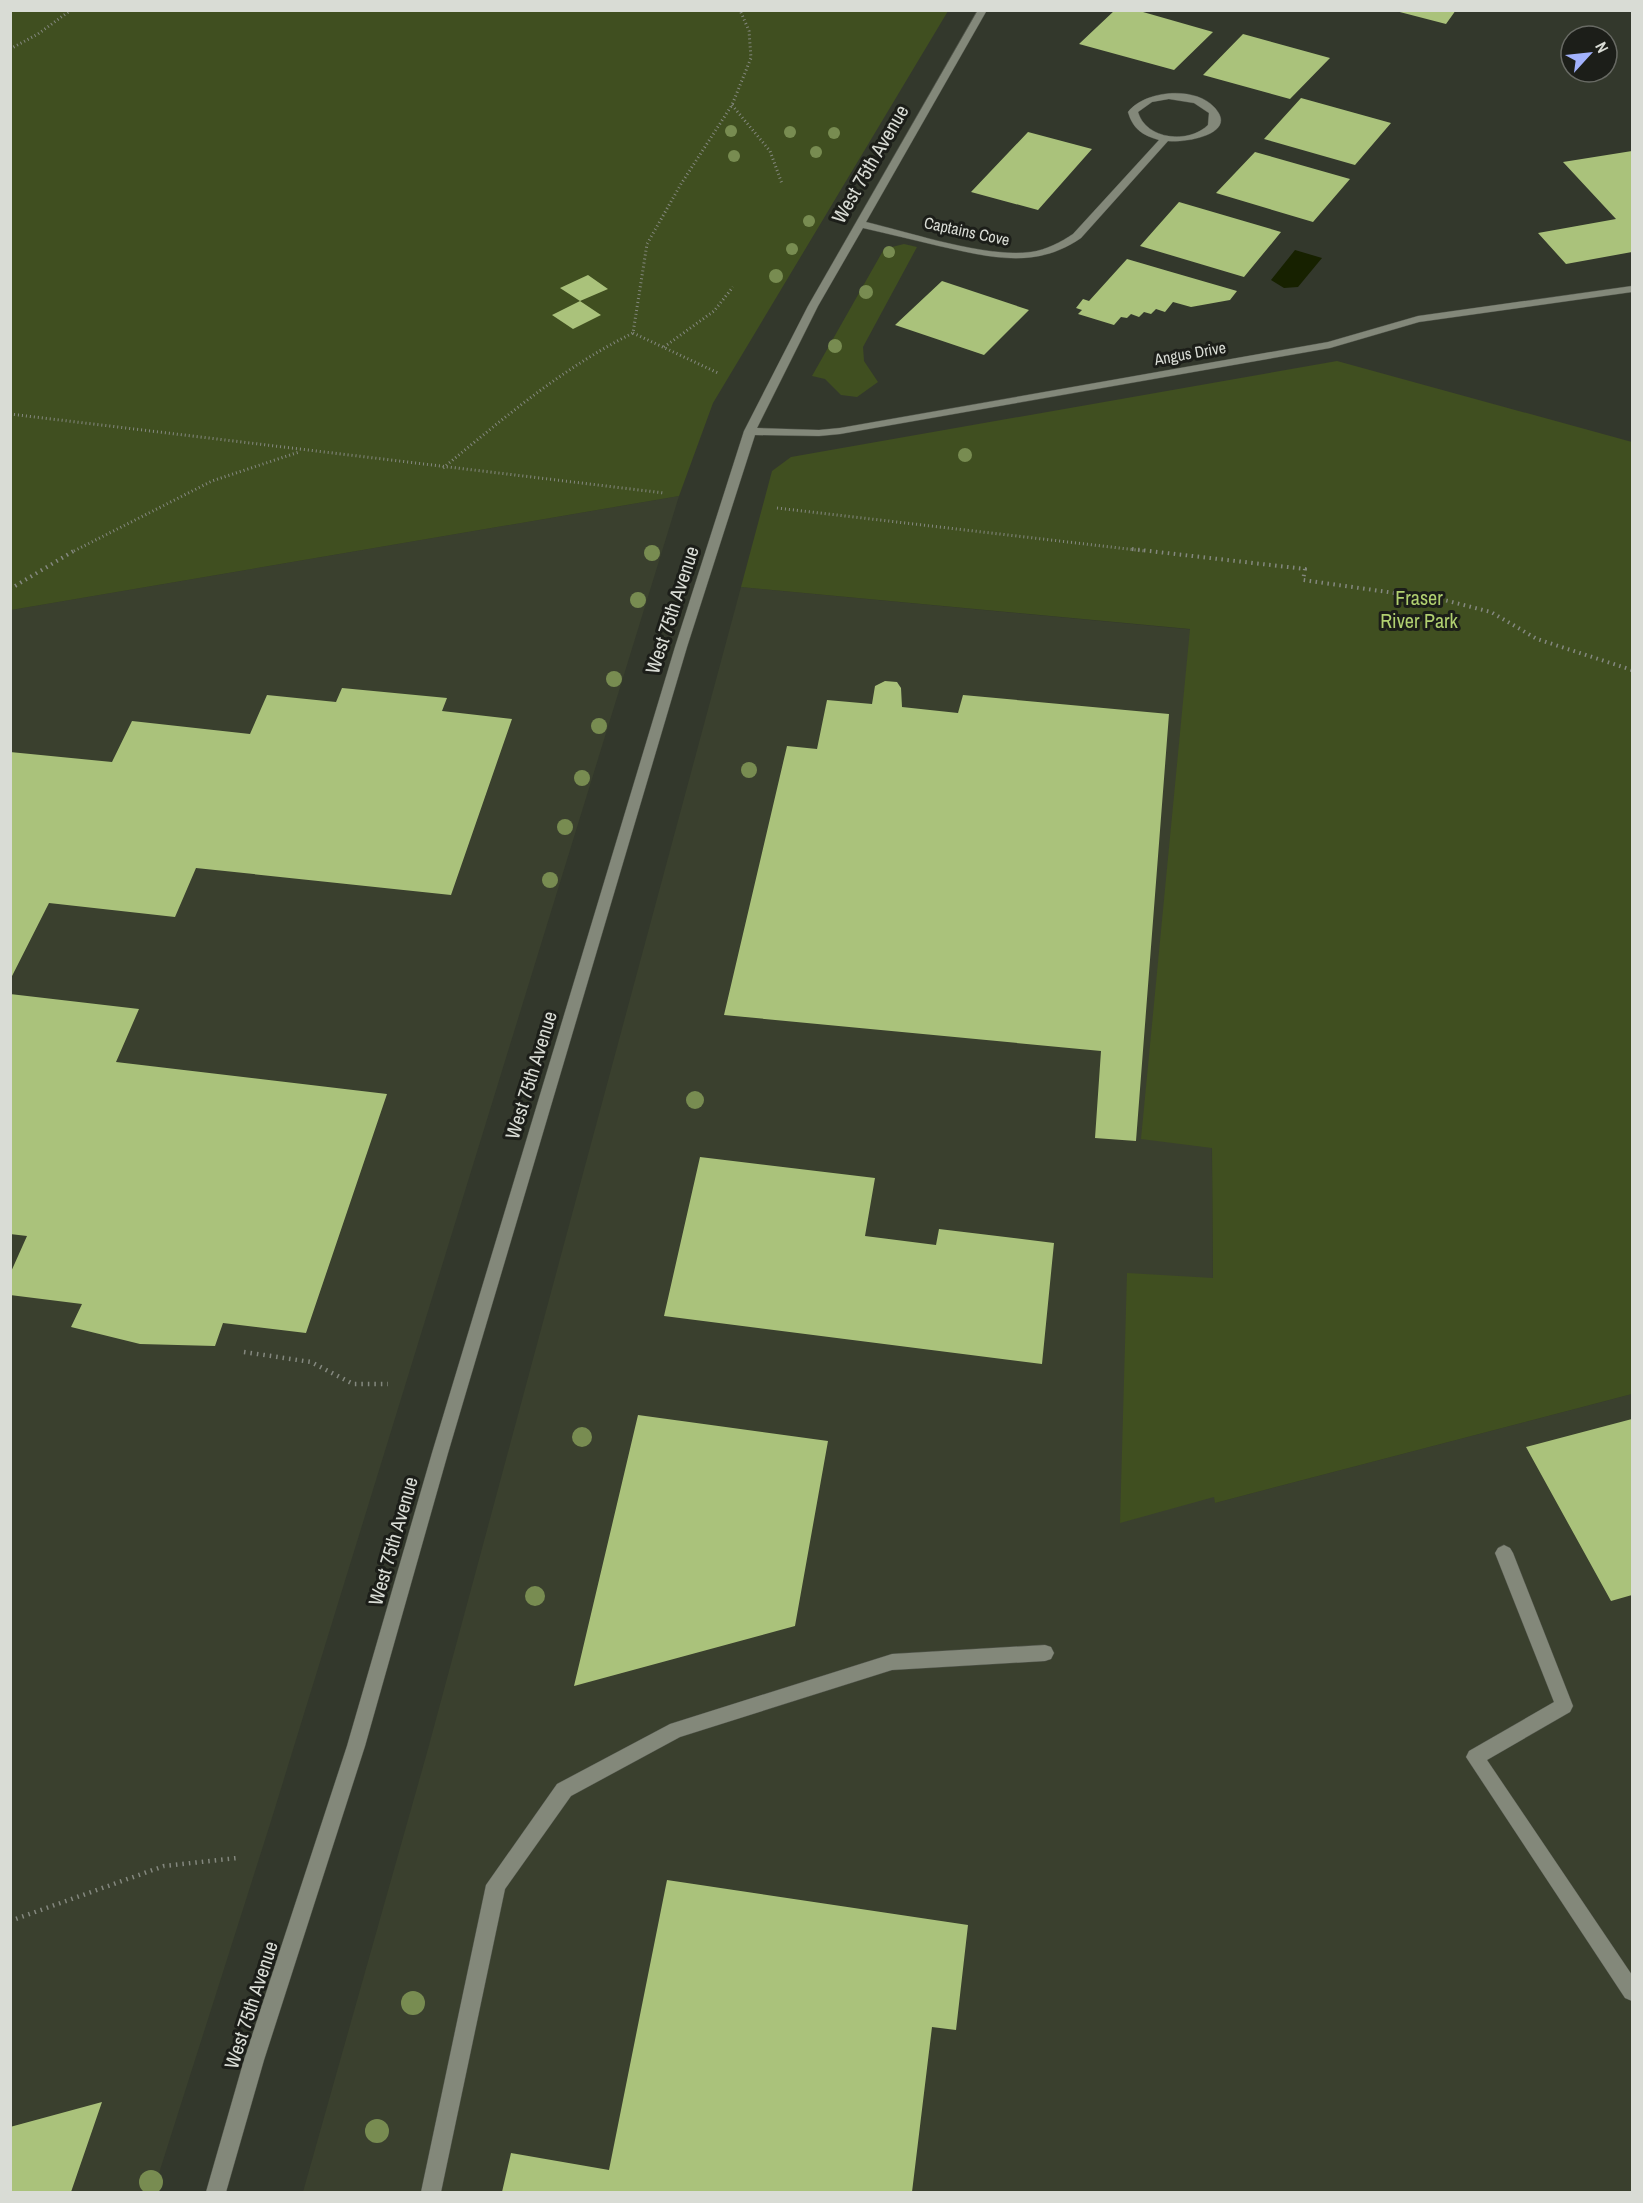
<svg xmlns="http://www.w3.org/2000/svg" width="1643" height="2203" font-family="'Archivo Narrow',sans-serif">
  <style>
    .built { fill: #3a402e }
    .green { fill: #404f20 }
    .water { fill: #172100 }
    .building { fill: #aac27b }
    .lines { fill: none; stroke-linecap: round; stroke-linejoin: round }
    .service-casing { stroke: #50544a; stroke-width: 1 }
    .minor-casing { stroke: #50544a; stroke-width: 1 }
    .path-far2 { stroke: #84887f; stroke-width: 3; stroke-dasharray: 1 3; stroke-linecap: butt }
    .path-far1 { stroke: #84887f; stroke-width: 4; stroke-dasharray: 1.5 4.5; stroke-linecap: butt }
    .path { stroke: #84887f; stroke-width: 4.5; stroke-dasharray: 1.5 5; stroke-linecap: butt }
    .service { fill: #83887a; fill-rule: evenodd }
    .minor { fill: #83887a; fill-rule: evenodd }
    .tree { fill: #788c51 }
    .labels { text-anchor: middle; stroke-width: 6; stroke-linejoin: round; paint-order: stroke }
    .far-street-label { font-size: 16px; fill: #d9dcd5; stroke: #1c1e19 }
    .street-label { font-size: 20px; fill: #d9dcd5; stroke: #1c1e19 }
    .park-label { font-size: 20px; fill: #b1d070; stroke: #1c1e19 }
  </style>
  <rect width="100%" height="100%" fill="#33382c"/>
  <!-- built -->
  <path class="built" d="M679 496 271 1821 153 2192H11V610Z
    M741 587 1207 631 1215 1503 1632 1394V2192H303L428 1749Z"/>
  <!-- green -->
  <path class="green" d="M11 11H948L713 403 679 496 11 610Z
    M904 244 917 247 863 347 864 361 878 382 857 397 841 395 825 379 812 376 884 249Z
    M1337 361 1632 442V1394L1215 1503 1214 1497 1120 1523 1127 1273 1213 1278 1212 1148 1141 1139 1190 629 741 587 772 471 791 457Z"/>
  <!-- water -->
  <path class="water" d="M1295 250 1322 258 1298 287 1284 288 1271 280Z"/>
  <!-- building -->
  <path class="building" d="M1115 10H1136L1213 32 1174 70 1079 44Z
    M1392 10H1456L1446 24Z
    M1243 34 1330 58 1290 99 1203 75Z
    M1301 98 1391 123 1355 165 1264 139Z
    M1028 132 1092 149 1038 210 971 192Z
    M1632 151V252L1566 264 1538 233 1616 219 1563 162Z
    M1255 152 1350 179 1313 222 1216 193Z
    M1179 202 1281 232 1244 277 1140 246Z
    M1127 259 1168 271 1237 291 1230 300 1191 307 1173 302 1165 312 1156 309 1151 314 1144 312 1139 317 1131 314 1127 318 1121 317 1114 325 1078 314 1082 310 1076 308 1083 299 1089 301Z
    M588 275 608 289 580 301 560 288Z
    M942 281 1029 310 984 355 895 325Z
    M580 301 601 315 573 329 552 315Z
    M885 681 897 682 901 688 902 707 958 713 963 695 1169 714 1136 1141 1095 1138 1101 1051 724 1015 787 746 817 749 827 700 872 704 875 686Z
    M342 688 447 698 442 711 512 719 451 895 196 868 175 917 49 903 10 980V752L112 762 132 721 250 734 267 695 336 702Z
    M10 994 139 1009 116 1062 387 1094 306 1333 223 1323 215 1346 140 1344 71 1327 82 1304 10 1295V1274L27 1236 10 1234Z
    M700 1157 875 1178 865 1236 936 1245 939 1229 1054 1243 1042 1364 664 1316Z
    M638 1415 828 1441 795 1626 574 1686Z
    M1632 1419V1595L1611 1601 1526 1447Z
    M667 1880 968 1925 956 2030 932 2027 912 2192H502L511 2153 609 2170Z
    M102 2102 71 2192H10V2127Z"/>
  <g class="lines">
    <!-- service casing -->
    <g class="service-casing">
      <path id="service" d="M1504 1545 1510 1548 1513 1553 1573 1706 1570 1712 1487 1760 1632 1975V2001L1625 1998 1466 1757 1469 1751 1554 1702 1495 1553 1498 1548Z
        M1045 1645 1051 1647 1054 1653 1051 1659 1045 1661 892 1670 680 1737 571 1796 505 1889 441 2192H421L486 1885 557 1784 670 1724 892 1654Z"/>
    </g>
    <!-- minor casing -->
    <g class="minor-casing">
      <path id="minor" d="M978 10H987L866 222C912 233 986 258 1031 252 1046 250 1061 242 1073 234L1159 140C1142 135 1133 129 1128 112 1145 90 1195 86 1214 107 1240 134 1185 143 1168 141L1081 238C1035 270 989 257 939 246 914 240 889 234 863 228L818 306 757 428 819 430 840 428 1328 342 1418 316 1632 286V292L1419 322 1330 348 840 434 819 436 755 435 687 647 448 1453 365 1746 264 2060 226 2192H206L244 2060 347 1746 432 1453 675 647 744 431 808 306ZM1169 99 1194 103 1209 113 1208 125C1189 144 1146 140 1138 112L1152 102Z"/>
    </g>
    <!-- path-far2 -->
    <path class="path-far2" d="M10 49 38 34 71 10
      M732 105 770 151 782 184
      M633 333 718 373
      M664 347 714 311 733 287
      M10 414 664 493
      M443 468C504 418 562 368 633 333L647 244 681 184 732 105 751 58 749 31 740 10
      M777 508 1145 551
      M74 551 212 481 299 452"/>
    <!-- path-far1 -->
    <path class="path-far1" d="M1132 549 1305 569 1303 580 1444 600 1491 612 1537 639 1632 670
      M10 589 77 549"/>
    <!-- path -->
    <path class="path" d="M244 1352 311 1362 353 1384H388
      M10 1921 164 1866 237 1858"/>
    <!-- service -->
    <use href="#service" class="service"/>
    <!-- minor -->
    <use href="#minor" class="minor"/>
  </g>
  <!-- trees -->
  <g class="tree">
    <circle cx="731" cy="131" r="6"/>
    <circle cx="790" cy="132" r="6"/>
    <circle cx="834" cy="133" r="6"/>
    <circle cx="816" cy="152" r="6"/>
    <circle cx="734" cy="156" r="6"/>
    <circle cx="809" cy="221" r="6"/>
    <circle cx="792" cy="249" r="6"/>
    <circle cx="889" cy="252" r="6"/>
    <circle cx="776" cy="276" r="7"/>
    <circle cx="866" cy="292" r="7"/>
    <circle cx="835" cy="346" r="7"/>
    <circle cx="965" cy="455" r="7"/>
    <circle cx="652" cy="553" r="8"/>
    <circle cx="638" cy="600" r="8"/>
    <circle cx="614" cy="679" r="8"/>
    <circle cx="599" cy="726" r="8"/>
    <circle cx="749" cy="770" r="8"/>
    <circle cx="582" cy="778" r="8"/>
    <circle cx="565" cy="827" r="8"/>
    <circle cx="550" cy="880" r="8"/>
    <circle cx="695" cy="1100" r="9"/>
    <circle cx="582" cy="1437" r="10"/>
    <circle cx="535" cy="1596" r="10"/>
    <circle cx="413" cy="2003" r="12"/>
    <circle cx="377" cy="2131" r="12"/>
    <circle cx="151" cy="2182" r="12"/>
  </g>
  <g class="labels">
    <!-- far-street labels -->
    <g class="far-street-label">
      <text transform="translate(967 231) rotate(12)" y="6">Captains Cove</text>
      <text transform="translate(1190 353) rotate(-10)" y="6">Angus Drive</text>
    </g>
    <!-- street labels -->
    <g class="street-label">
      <text transform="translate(870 164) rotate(-60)" y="7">West 75th Avenue</text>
      <text transform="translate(672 610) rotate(-72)" y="7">West 75th Avenue</text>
      <text transform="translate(531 1075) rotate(-73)" y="7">West 75th Avenue</text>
      <text transform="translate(393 1541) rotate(-74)" y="7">West 75th Avenue</text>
      <text transform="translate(251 2005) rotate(-72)" y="7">West 75th Avenue</text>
    </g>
    <!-- park labels -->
    <g class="park-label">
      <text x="1419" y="605">Fraser<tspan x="1419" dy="23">River Park</tspan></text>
    </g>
  </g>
  <!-- border -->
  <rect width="1643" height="2203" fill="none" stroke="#d9dcd5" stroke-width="24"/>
  <!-- north arrow -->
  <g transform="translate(1589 54) rotate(63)"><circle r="28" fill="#1c1e19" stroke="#686a64" stroke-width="1.5"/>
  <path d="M0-4.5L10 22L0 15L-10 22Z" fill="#a2b2fd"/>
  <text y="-9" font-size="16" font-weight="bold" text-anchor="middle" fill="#d9dcd5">N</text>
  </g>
</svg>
